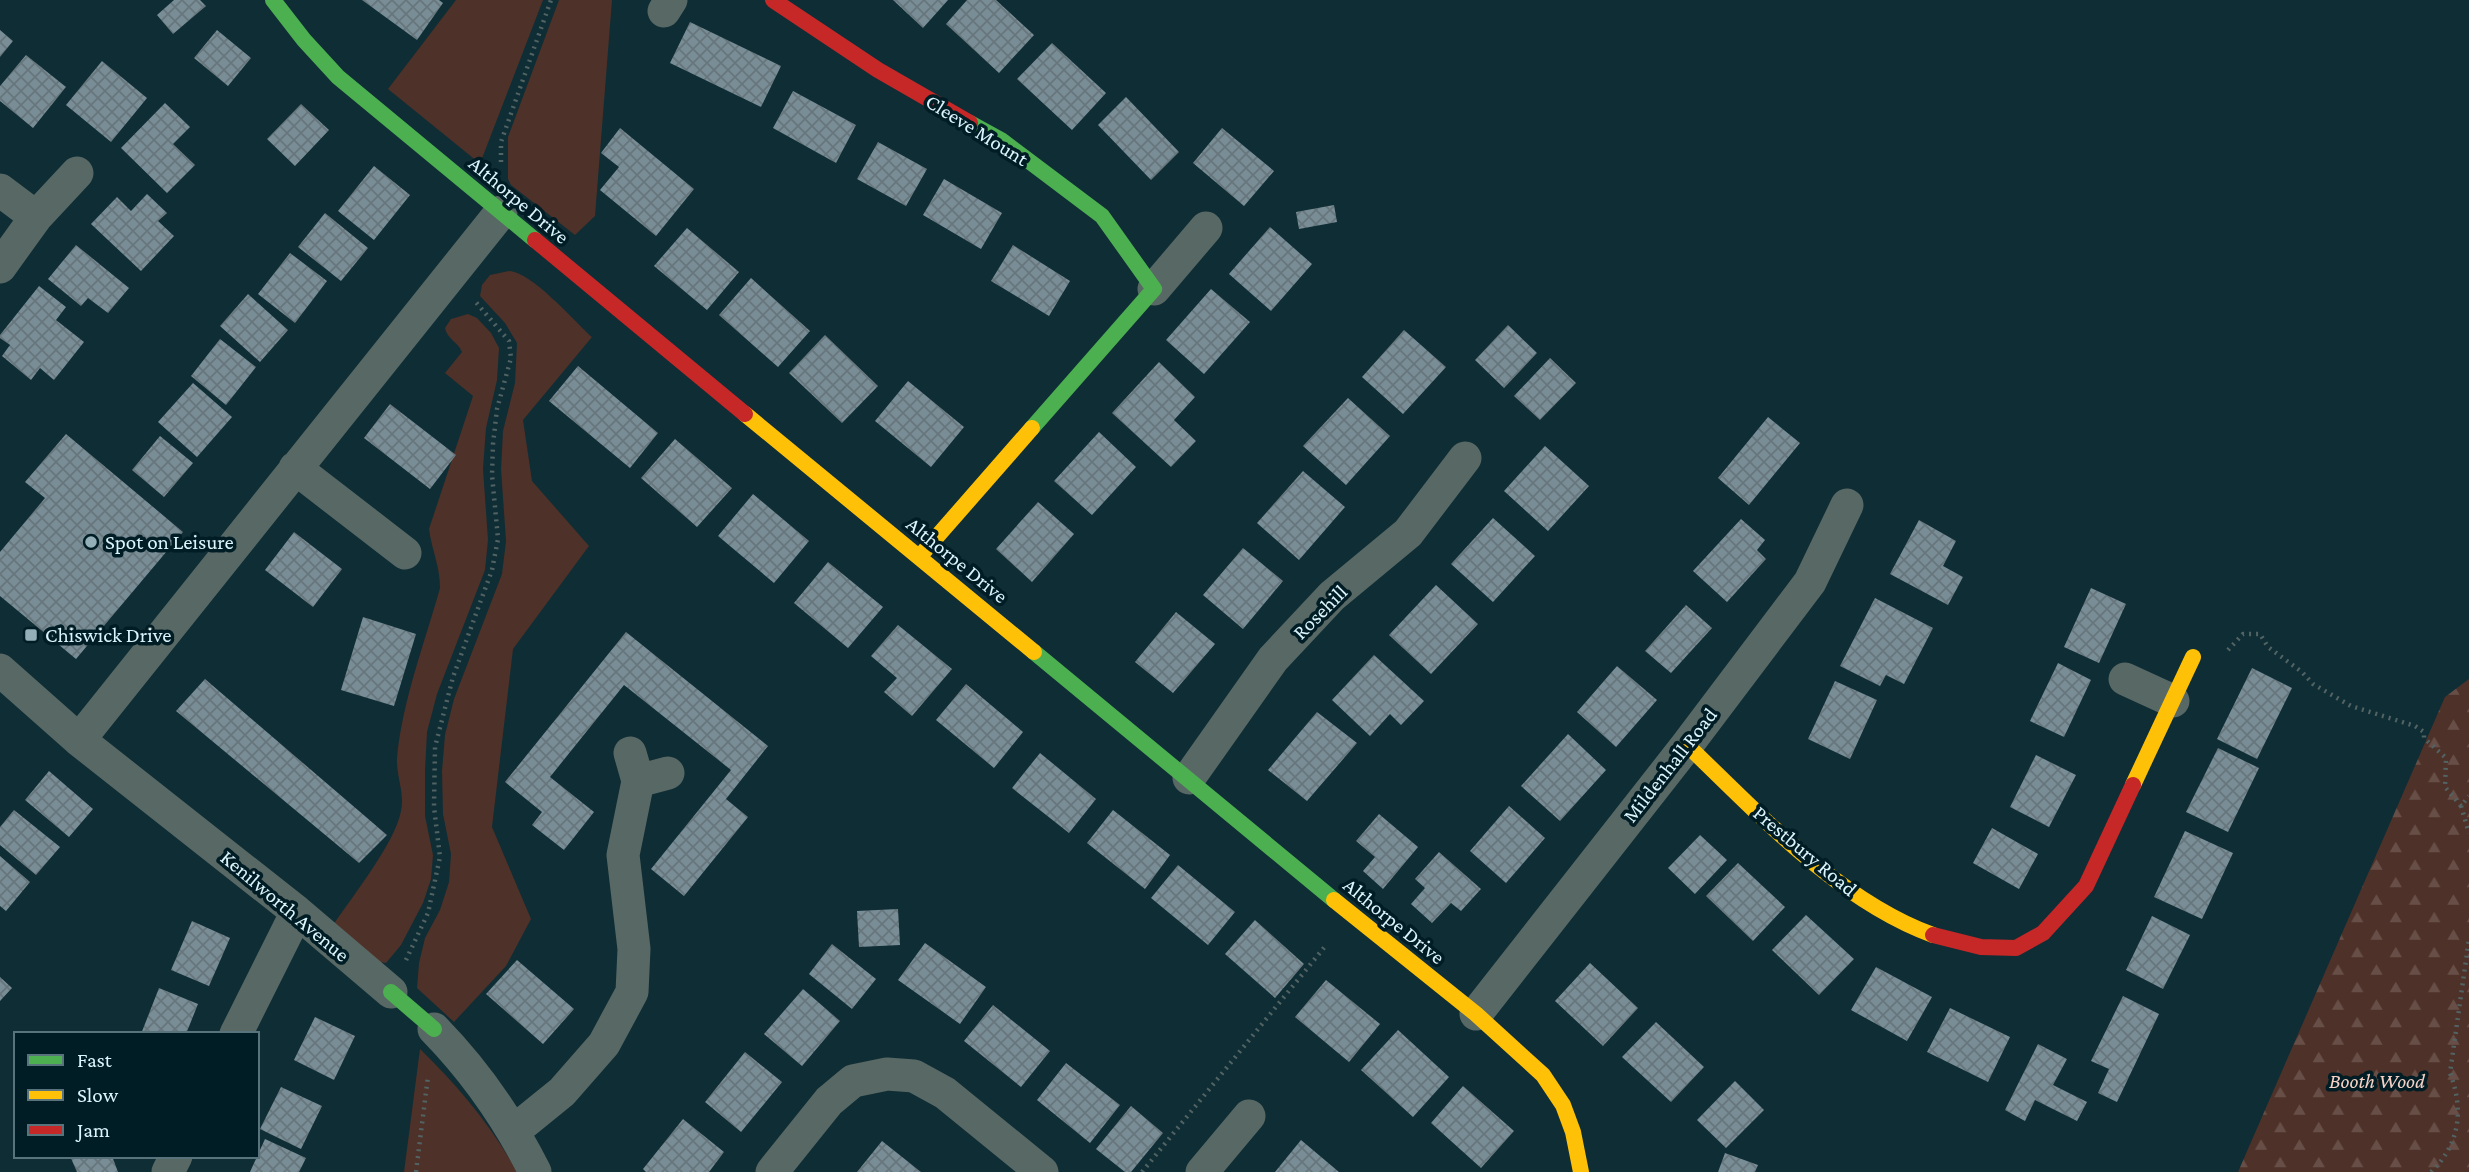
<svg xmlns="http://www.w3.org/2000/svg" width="2469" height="1172" font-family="'Crimson Pro',serif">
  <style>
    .green { fill: #4e3128 }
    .forest { fill: url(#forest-firs) }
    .building { fill: url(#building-cross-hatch) }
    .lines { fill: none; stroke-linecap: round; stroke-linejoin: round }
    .path { stroke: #526364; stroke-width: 4.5; stroke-dasharray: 2 5; stroke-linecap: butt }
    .street { stroke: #586865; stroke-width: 33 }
    .fast { stroke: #4caf50; stroke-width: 16 }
    .slow { stroke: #ffc107; stroke-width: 16 }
    .jam { stroke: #c62828; stroke-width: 16 }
    .poi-dot { fill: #94afb7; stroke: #001c24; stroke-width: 2.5 }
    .labels { text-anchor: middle; stroke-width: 7; stroke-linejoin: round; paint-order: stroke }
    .street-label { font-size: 21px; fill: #dcf5fd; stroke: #001c24 }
    .poi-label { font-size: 21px; fill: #dcf5fd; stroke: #001c24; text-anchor: start }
    .park-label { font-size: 21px; font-style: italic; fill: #f6d1c5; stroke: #001c24 }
  </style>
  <defs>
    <pattern id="forest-firs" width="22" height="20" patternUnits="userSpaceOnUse" patternTransform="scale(1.75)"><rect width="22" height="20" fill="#4e3128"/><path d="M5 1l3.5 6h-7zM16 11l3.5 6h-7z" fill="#674f48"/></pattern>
    <pattern id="building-cross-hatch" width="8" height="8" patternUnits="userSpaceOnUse" patternTransform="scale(1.75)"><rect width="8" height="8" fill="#798d96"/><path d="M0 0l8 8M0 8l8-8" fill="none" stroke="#66767c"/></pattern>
  </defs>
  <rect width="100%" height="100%" fill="#0f2d35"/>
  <!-- green -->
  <path class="green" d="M456 0H543L481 161 478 162 388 89Z
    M559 0H612L595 216 575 235 511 185 508 179V137Z
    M509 271C532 272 574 321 592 337L523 420 532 481 589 546 513 649 492 827 531 919 506 966 454 1022 417 988 419 963 425 938 440 910 449 882 451 854 443 814 442 771 445 735 454 699 502 574 506 541 501 469 503 431 515 383 517 343 505 323 480 296 482 285 490 275Z
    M468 314 477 318 491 333 499 348 497 380 486 428 483 469 488 540 485 570 437 694 427 732 425 771V816L433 855 431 879 423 903 401 945 386 963 380 962 333 925C352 897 395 843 401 811 405 793 396 776 397 758 402 702 425 642 440 588 440 566 432 551 429 529L473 396 445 373 462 352C458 342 447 339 445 328L451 319Z
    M420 1049C457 1085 492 1126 517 1172H404Z"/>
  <!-- forest -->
  <path class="forest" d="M2469 679V1172H2238L2445 697Z"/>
  <!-- building -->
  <path class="building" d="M174 0H200L206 6 173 34 157 15Z
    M362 0H439L443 3 417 40Z
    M893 0H948L923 28Z
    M967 0H996L1034 35 999 73 946 24Z
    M690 22 781 66 761 107 670 63Z
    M0 30 13 41 0 57Z
    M217 30 251 58 228 86 194 58Z
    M1052 43 1106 93 1072 130 1017 79Z
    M26 55 66 87 33 128 0 101V86Z
    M102 61 147 98 111 142 66 105Z
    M793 91 856 125 836 163 773 128Z
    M1126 97 1179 152 1151 180 1098 125Z
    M165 103 190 127 173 144 195 165 167 193 121 148Z
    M301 104 329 130 295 166 267 139Z
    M620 128 694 189 656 236 600 190 619 167 601 153Z
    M1222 128 1274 171 1244 206 1193 163Z
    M878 142 927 169 906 206 857 179Z
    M374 166 410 195 374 240 338 211Z
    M944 179 1002 213 981 249 923 215Z
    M147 194 167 213 158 221 174 236 141 271 91 224 117 197 131 211Z
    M1334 205 1337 222 1299 229 1296 212Z
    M325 213 368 248 341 281 298 247Z
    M1270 227 1312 264 1271 311 1229 274Z
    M687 228 739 272 707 310 654 266Z
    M76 245 129 288 108 313 88 298 81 306 48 279Z
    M1013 245 1070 281 1049 316 991 281Z
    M290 253 327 281 295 323 258 294Z
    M751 278 810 331 778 367 719 315Z
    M39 286 66 307 56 320 84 342 54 380 40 368 31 380 2 356 10 345 0 338V335Z
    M1211 289 1250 322 1204 374 1166 340Z
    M248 294 288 330 260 362 220 326Z
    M1508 325 1537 353 1504 388 1475 360Z
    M1404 330 1446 367 1403 414 1362 377Z
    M825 335 878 386 842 423 789 373Z
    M220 339 256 367 226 405 191 376Z
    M1550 358 1576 383 1540 420 1514 396Z
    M1159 362 1195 397 1174 420 1196 441 1171 467 1112 413Z
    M578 366 658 433 630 468 549 401Z
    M908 381 964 427 931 467 875 421Z
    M193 383 232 417 197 457 158 422Z
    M1348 398 1390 436 1346 485 1303 446Z
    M390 404 456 455 430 489 364 438Z
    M1768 417 1800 443 1749 505 1718 478Z
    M1099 432 1136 467 1092 515 1054 481Z
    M66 434 183 532 76 659 0 596V552L45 498 25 482Z
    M160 436 193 463 164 497 132 470Z
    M675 439 732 488 697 527 641 478Z
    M1545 446 1589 486 1548 531 1504 491Z
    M1303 471 1345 507 1299 560 1257 523Z
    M753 494 809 541 774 583 718 536Z
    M1038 502 1074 534 1032 582 996 549Z
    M1493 518 1535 556 1493 602 1451 564Z
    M1741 519 1765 540 1757 550 1766 559 1727 602 1693 571Z
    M1919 520 1956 541 1943 566 1963 577 1948 605 1890 574Z
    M294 532 342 569 313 607 265 570Z
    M1243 548 1283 581 1243 629 1203 595Z
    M828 562 883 607 848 648 794 603Z
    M1436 585 1478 624 1431 674 1389 635Z
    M2091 588 2126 604 2099 663 2064 647Z
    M1875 598 1933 628 1904 684 1886 675 1880 686 1840 666Z
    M1686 605 1712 628 1671 673 1645 651Z
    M1176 612 1215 644 1173 693 1135 662Z
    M363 617 416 634 394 706 341 690Z
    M898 625 952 669 912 716 884 692 897 678 871 656Z
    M626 632 768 746 726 799 748 817 684 896 651 869 731 770 624 685 550 777 594 812 564 850 532 825 542 812 505 782Z
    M1374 655 1424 701 1401 725 1390 714 1370 736 1332 700Z
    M2058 663 2091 680 2064 737 2030 721Z
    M1617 666 1657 700 1616 747 1577 712Z
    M2252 668 2292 688 2257 759 2217 739Z
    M205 679 387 835 359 863 176 711Z
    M1835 681 1877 700 1850 759 1808 739Z
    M966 684 1023 732 994 768 936 720Z
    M1317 712 1357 743 1307 801 1268 770Z
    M1568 734 1606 770 1560 821 1521 786Z
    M2218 748 2259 768 2228 832 2186 812Z
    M1040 753 1096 799 1069 833 1012 788Z
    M2036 755 2076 775 2049 827 2010 807Z
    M49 771 93 809 69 837 25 800Z
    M1509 806 1545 838 1506 883 1470 851Z
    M14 810 60 847 36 875 0 845V827Z
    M1113 810 1170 855 1145 889 1087 843Z
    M1379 814 1418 847 1383 889 1363 871 1375 857 1356 841Z
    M1992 828 2038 854 2019 889 1973 863Z
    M2185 831 2233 853 2202 919 2154 897Z
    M1700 835 1727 860 1695 894 1668 868Z
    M1439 852 1481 889 1461 911 1451 903 1432 923 1411 904 1425 888 1415 879Z
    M0 856 30 882 6 911 0 906Z
    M1738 863 1785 907 1753 941 1706 896Z
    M1178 865 1235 912 1208 945 1151 898Z
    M898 909 900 945 859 947 857 911Z
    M1806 915 1854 959 1819 995 1772 950Z
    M2152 916 2190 935 2163 989 2126 970Z
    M1255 920 1304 964 1275 998 1225 954Z
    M192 921 230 938 209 986 171 970Z
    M925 943 986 987 960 1024 898 980Z
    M832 944 876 979 852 1009 809 974Z
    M517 960 574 1009 543 1044 486 994Z
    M1590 963 1638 1008 1603 1046 1555 1001Z
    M1876 967 1932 997 1907 1041 1851 1010Z
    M0 977 12 988 0 1001Z
    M1326 980 1380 1024 1349 1062 1295 1017Z
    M159 988 198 1004 186 1034H141Z
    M803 989 840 1021 802 1066 764 1034Z
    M2123 996 2159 1014 2117 1102 2098 1093 2109 1069 2091 1061Z
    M993 1005 1050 1051 1021 1087 964 1041Z
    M1950 1008 2010 1037 1988 1082 1927 1052Z
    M315 1017 355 1036 334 1080 294 1060Z
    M1656 1022 1704 1067 1671 1102 1622 1057Z
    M1398 1030 1449 1077 1413 1117 1361 1070Z
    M2038 1044 2067 1059 2053 1085 2087 1102 2077 1121 2035 1100 2025 1121 2005 1110Z
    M745 1052 782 1082 741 1132 705 1102Z
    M1066 1063 1120 1105 1090 1143 1037 1100Z
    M1735 1081 1764 1110 1726 1148 1697 1120Z
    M1463 1086 1514 1131 1481 1168 1431 1123Z
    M281 1087 322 1106 301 1149 260 1129Z
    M1131 1106 1163 1133 1131 1172H1125L1096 1149Z
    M683 1119 724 1152 709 1172H646L643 1169Z
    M265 1139 306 1158 299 1172H250Z
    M1301 1140 1339 1172H1275Z
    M882 1141 921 1172H857Z
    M1725 1153 1758 1165 1755 1172H1718Z
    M70 1156H112L118 1172H77Z"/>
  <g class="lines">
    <!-- path -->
    <path class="path" d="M501 162V142L551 0
      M2228 650 2243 634H2260L2268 647 2302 672 2313 684 2351 706 2415 726 2424 732V738L2446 758 2445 787 2461 806 2469 796
      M2461 806 2469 833
      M406 960 428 913 440 857 434 807 435 747 453 677 492 570 498 539 492 475 493 444 497 409 511 358 509 341 474 300
      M416 1172 428 1076
      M1142 1172 1327 944
      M2431 1172C2460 1144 2464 1110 2450 1073L2469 939"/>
    <!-- street -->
    <path class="street" d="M664 11 671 0
      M0 190 36 217
      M0 267 36 217 77 173
      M1154 289 1206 228
      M295 468 405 553
      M0 670 79 740 297 912 391 992
      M2125 679 2173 701
      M79 740 501 212
      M1189 778 1273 659 1332 596 1408 533 1465 458
      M638 781 668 773
      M1476 1014 1687 745 1810 582 1847 505
      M434 1029C476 1072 508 1118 535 1172
      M236 1034 297 912
      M514 1131 562 1092 604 1044 632 992 634 949 623 855 638 781 630 753
      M168 1172 176 1156
      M772 1172 829 1101 853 1081 887 1074 914 1076 945 1093 1042 1172
      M1202 1172 1249 1116"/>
    <!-- fast -->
    <path class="fast" d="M273 0 304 40 338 77 535 240
      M970 123 1001 140 1102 216 1154 289 1032 428
      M1034 652 1334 900
      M391 992 434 1029"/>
    <!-- slow -->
    <path class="slow" d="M745 414 1034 652
      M920 556 1032 428
      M1687 745C1758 813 1839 901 1933 935
      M2133 785 2193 657
      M1334 900 1476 1014 1543 1075 1563 1105 1573 1132 1581 1172"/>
    <!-- jam -->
    <path class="jam" d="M773 0 878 70 970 123
      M535 240 745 414
      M1933 935 1981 947 2016 948 2043 933 2086 886 2133 785"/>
  </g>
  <!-- markers -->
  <g class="poi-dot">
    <circle cx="91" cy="542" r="7"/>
    <rect x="24" y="628" width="14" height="14" rx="3.5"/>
  </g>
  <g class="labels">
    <!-- street labels -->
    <g class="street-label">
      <text transform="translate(977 130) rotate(32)" y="7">Cleeve Mount</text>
      <text transform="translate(519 200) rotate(40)" y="7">Althorpe Drive</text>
      <text transform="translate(957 560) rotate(39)" y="7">Althorpe Drive</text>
      <text transform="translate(1320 612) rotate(-45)" y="7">Rosehill</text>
      <text transform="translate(1670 765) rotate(-52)" y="7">Mildenhall Road</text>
      <text transform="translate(1805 851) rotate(40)" y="7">Prestbury Road</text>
      <text transform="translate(285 906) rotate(40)" y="7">Kenilworth Avenue</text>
      <text transform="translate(1394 921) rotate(39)" y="7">Althorpe Drive</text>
    </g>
    <!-- poi labels -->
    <g class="poi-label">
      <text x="105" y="549">Spot on Leisure</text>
      <text x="45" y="642">Chiswick Drive</text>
    </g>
    <!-- park labels -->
    <g class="park-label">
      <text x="2377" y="1088">Booth Wood</text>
    </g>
  </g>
  <!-- legend -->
  <rect x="14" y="1032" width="245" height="126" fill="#001c24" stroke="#58737b" stroke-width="2"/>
  <rect x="28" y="1055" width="35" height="10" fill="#4caf50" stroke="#58737b" stroke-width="2"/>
  <text x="77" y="1067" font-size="21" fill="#dcf5fd">Fast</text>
  <rect x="28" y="1090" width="35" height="10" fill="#ffc107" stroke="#58737b" stroke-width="2"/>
  <text x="77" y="1102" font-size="21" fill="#dcf5fd">Slow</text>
  <rect x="28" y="1125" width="35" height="10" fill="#c62828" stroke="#58737b" stroke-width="2"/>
  <text x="77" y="1137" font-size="21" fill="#dcf5fd">Jam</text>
</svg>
